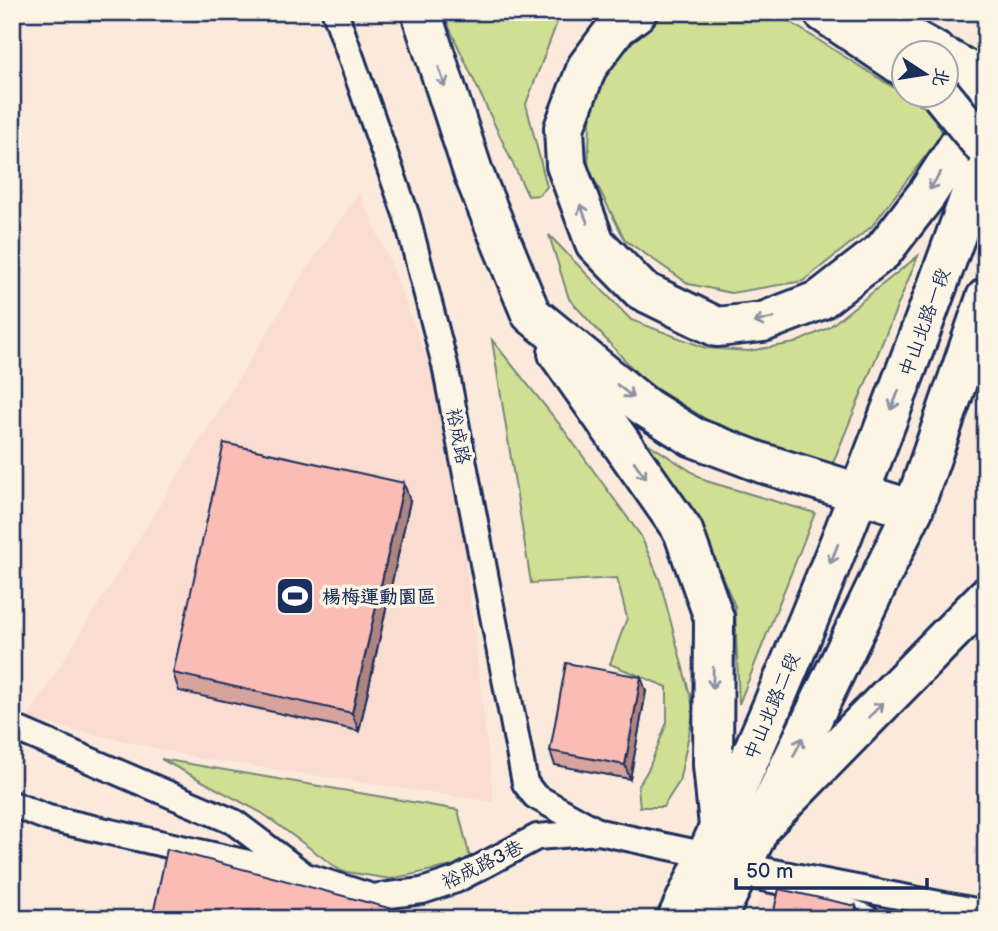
<svg xmlns="http://www.w3.org/2000/svg" width="998" height="931" font-family="'Balsamiq Sans','LXGW WenKai TC',sans-serif">
  <style>
    .built { fill: #fadcd1 }
    .green { fill: #d0df93; stroke: #768778; stroke-width: 2 }
    .lines { fill: none; stroke-linecap: round; stroke-linejoin: round }
    .service-casing { stroke: #1b2f5e; stroke-width: 18 }
    .minor-casing { stroke: #1b2f5e; stroke-width: 30 }
    .primary-casing { stroke: #1b2f5e; stroke-width: 44 }
    .motorway-casing { stroke: #1b2f5e; stroke-width: 44 }
    .service { stroke: #fcf5e5; stroke-width: 12 }
    .minor { stroke: #fcf5e5; stroke-width: 24 }
    .primary { stroke: #fcf5e5; stroke-width: 38 }
    .motorway { stroke: #fcf5e5; stroke-width: 38 }
    .motorway-bridge-casing { stroke: #1b2f5e; stroke-width: 44; stroke-linecap: butt }
    .motorway-bridge { stroke: #fcf5e5; stroke-width: 38 }
    .wall { fill: #d6a39d; stroke: #1b2f5e; stroke-width: 2 }
    .shaded-wall { fill: #ae847f; stroke: #1b2f5e; stroke-width: 2 }
    .building { fill: #f9bdb6; stroke: #1b2f5e; stroke-width: 2 }
    .oneway { stroke: #8c92a2 }
    .labels { text-anchor: middle; stroke-width: 7; stroke-linejoin: round; paint-order: stroke }
    .street-label { font-size: 19px; fill: #1b2f5e; stroke: #fcf5e5 }
    .poi-label { font-size: 19px; font-weight: bold; fill: #1b2f5e; stroke: #fcf5e5; text-anchor: start }
  </style>
  <rect width="100%" height="100%" fill="#fbeadc"/>
  <filter id="ink" filterUnits="userSpaceOnUse"><feTurbulence type="fractalNoise" baseFrequency=".0143" numOctaves="2"/><feDisplacementMap in="SourceGraphic" scale="14" xChannelSelector="R" yChannelSelector="G"/><feConvolveMatrix kernelMatrix="1 2 1 2 8 2 1 2 1" color-interpolation-filters="sRGB"/></filter>
  <g filter="url(#ink)">
    <!-- built -->
    <path class="built" d="M359 192 392 266 449 419 494 802 203 759 27 719 300 279Z
      M770 879 888 906 886 919H750Z"/>
    <!-- green -->
    <path class="green" d="M442 12H561L526 104 547 187 539 195 528 196Z
      M669 12H774L929 110 943 133 871 227 803 281 731 293 689 284 625 240 588 167 591 103 621 46Z
      M549 235 631 320 706 348 748 351 795 343 828 328 918 256 832 465 732 435 644 381 569 299Z
      M492 340 561 426 641 536 660 581 694 710 679 782 663 807H640L638 787 649 768 667 722V687L610 664 627 618 617 578 531 583Z
      M635 435 706 481 815 513 739 704 735 606 689 503Z
      M161 759 458 810 471 862 390 879 341 871 262 813Z"/>
    <g class="lines">
      <!-- service casing -->
      <g class="service-casing">
        <path id="service" d="M741 880C764 885 868 902 877 919"/>
      </g>
      <!-- minor casing -->
      <g class="minor-casing">
        <path id="minor" d="M335 12 407 217 445 365 525 783 535 796 599 832
          M12 727 234 822 300 872
          M12 804 48 818 306 876 373 897 422 891 456 880 537 837 599 832 707 855 742 866 986 913"/>
      </g>
      <!-- primary casing -->
      <g class="primary-casing">
        <path id="primary" d="M677 919C795 670 893 411 986 152
          M716 919 913 510 986 298"/>
      </g>
      <!-- motorway casing -->
      <g class="motorway-casing">
        <path id="motorway" d="M421 12 474 175 531 314 645 407 693 437 762 463 913 510
          M637 12 617 27 587 67 564 128 566 165 595 243 641 290 717 327 763 322 820 300 883 251 927 194 986 103
          M823 12 904 67
          M865 12 936 52
          M946 58 986 81
          M558 353 683 531 714 618 713 765 719 826
          M759 828 986 597"/>
      </g>
      <!-- service -->
      <use href="#service" class="service"/>
      <!-- minor -->
      <use href="#minor" class="minor"/>
      <!-- primary -->
      <use href="#primary" class="primary"/>
      <!-- motorway -->
      <use href="#motorway" class="motorway"/>
      <!-- motorway-bridge casing -->
      <g class="motorway-bridge-casing">
        <path id="motorway-bridge" d="M941 94 986 149"/>
      </g>
      <!-- motorway-bridge -->
      <use href="#motorway-bridge" class="motorway-bridge"/>
    </g>
    <!-- wall -->
    <path class="wall" d="M410 501 359 731 179 691 173 673Z
      M646 691 630 779 555 765 550 751Z"/>
    <!-- shaded-wall -->
    <path class="shaded-wall" d="M404 483 410 501 359 731 352 713Z
      M641 677 646 691 630 779 625 765Z
      M856 906 861 919H854Z"/>
    <!-- building -->
    <path class="building" d="M224 443 404 483 352 713 173 673Z
      M566 663 641 677 625 765 550 751Z
      M167 849 396 910 437 919H152Z
      M779 889 856 906 854 919H772Z"/>
    <!-- one-way arrows -->
    <defs><path id="oneway-shaft" d="M-6 0H5M1.5-3L5.5 0L1.5 3" fill="none" stroke-width="1.6" stroke-linecap="round" stroke-linejoin="round" transform="scale(1.75)"/></defs>
    <g class="oneway">
      <use href="#oneway-shaft" transform="translate(442 77) rotate(72)"/>
      <use href="#oneway-shaft" transform="translate(935 181) rotate(123)"/>
      <use href="#oneway-shaft" transform="translate(584 214) rotate(-111)"/>
      <use href="#oneway-shaft" transform="translate(764 320) rotate(166)"/>
      <use href="#oneway-shaft" transform="translate(625 391) rotate(39)"/>
      <use href="#oneway-shaft" transform="translate(895 400) rotate(111)"/>
      <use href="#oneway-shaft" transform="translate(640 470) rotate(55)"/>
      <use href="#oneway-shaft" transform="translate(834 554) rotate(112)"/>
      <use href="#oneway-shaft" transform="translate(713 678) rotate(91)"/>
      <use href="#oneway-shaft" transform="translate(876 710) rotate(-45)"/>
      <use href="#oneway-shaft" transform="translate(798 747) rotate(-64)"/>
    </g>
  </g>
  <!-- icons -->
  <defs>
    <g id="stadium-square" transform="scale(2.0125)"><rect x="-9" y="-9" width="18" height="18" rx="4" fill="#1b2f5e" stroke="#fcf5e5"/><path d="M0-5a6.5 5 0 1 0 0 10a6.5 5 0 1 0 0-10ZM-3.5-1.8h7v3.6h-7Z" fill="#fff"/></g>
  </defs>
  <g fill-rule="evenodd">
    <use href="#stadium-square" x="295" y="596"/>
  </g>
  <g class="labels">
    <!-- street labels -->
    <g class="street-label">
      <text transform="translate(924 322) rotate(-70)" y="7">中山北路一段</text>
      <text transform="translate(459 436) rotate(79)" y="7">裕成路</text>
      <text transform="translate(771 706) rotate(-67)" y="7">中山北路二段</text>
      <text transform="translate(482 864) rotate(-26)" y="7">裕成路3巷</text>
    </g>
    <!-- poi labels -->
    <g class="poi-label">
      <text x="322" y="603">楊梅運動園區</text>
    </g>
  </g>
  <!-- margin -->
  <rect width="998" height="931" fill="none" stroke="#fcf5e5" stroke-width="42"/>
  <rect x="21" y="21" width="956" height="889" fill="none" stroke="#1b2f5e" stroke-width="2.5" filter="url(#ink)"/>
  <!-- north arrow -->
  <g transform="translate(925 74) rotate(102)"><circle r="33" fill="#fcf5e5" stroke="#a2a6af" stroke-width="2"/>
  <path d="M0-5L12 26L0 18L-12 26Z" fill="#1b2f5e"/>
  <text y="-10" font-size="19" font-weight="bold" text-anchor="middle" fill="#1b2f5e">北</text>
  </g>
  <!-- scale -->
  <path d="M736 878v10h191v-10" fill="none" stroke="#1b2f5e" stroke-width="3.5"/>
  <text x="746" y="878" font-size="21" fill="#1b2f5e" stroke="#fcf5e5" stroke-width="5" paint-order="stroke">50 m</text>
</svg>
